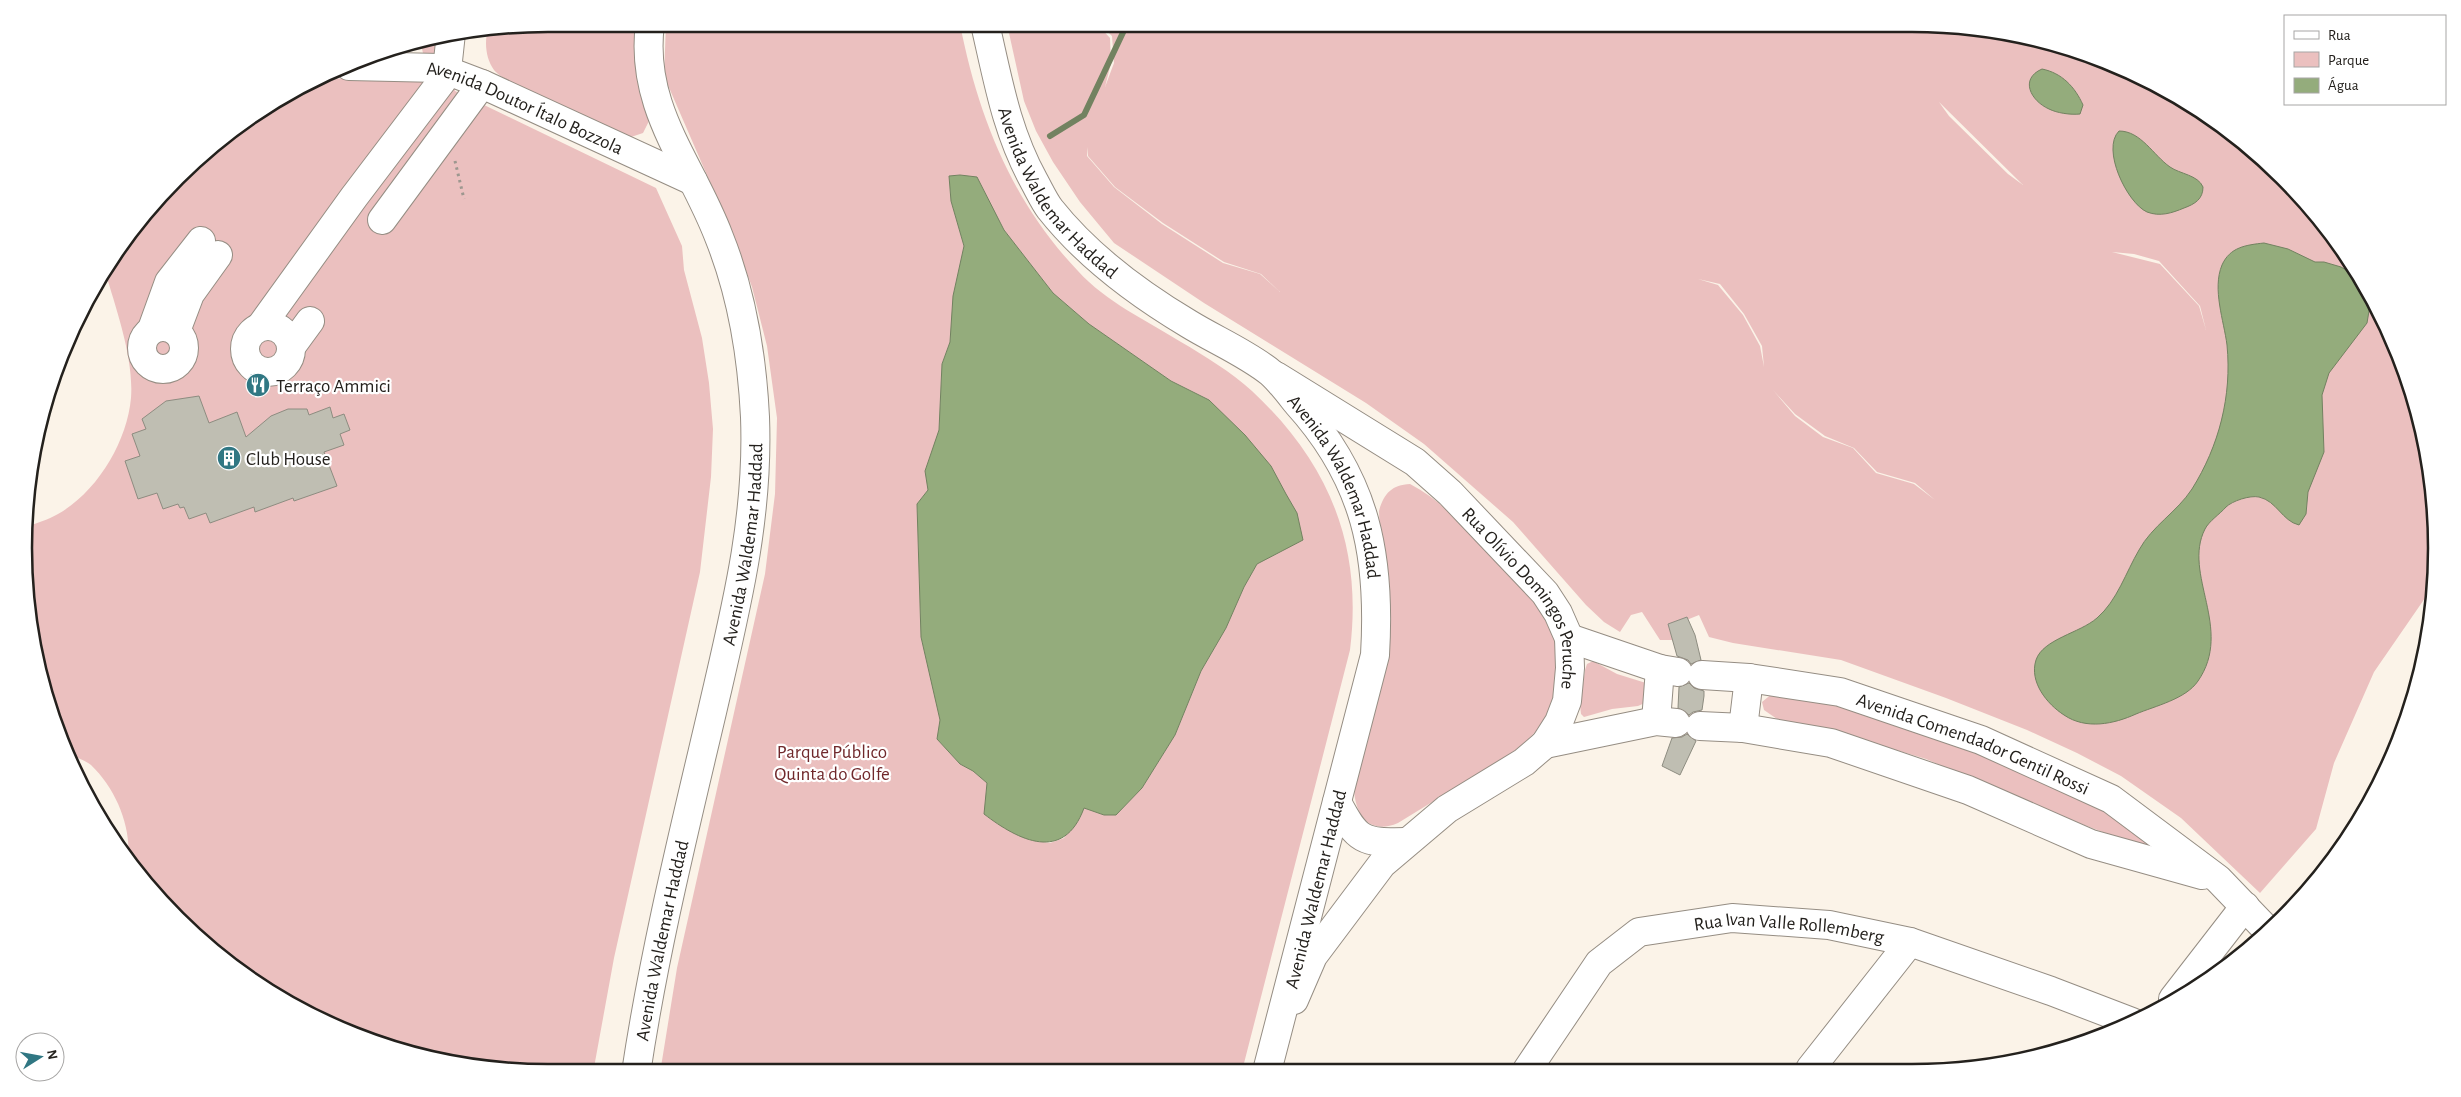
<svg xmlns="http://www.w3.org/2000/svg" width="2461" height="1097" font-family="'Alegreya Sans',sans-serif">
  <style>
    .green { fill: #ebc0bf; fill-rule: evenodd }
    .water { fill: #94ac7c; stroke: #728260 }
    .lines { fill: none; stroke-linecap: round; stroke-linejoin: round }
    .stream { stroke: #728260; stroke-width: 6 }
    .building { fill: #bfbeb2; stroke: #8d8c80 }
    .minor-casing { stroke: #958d83; stroke-width: 30 }
    .major-casing { stroke: #958d83; stroke-width: 30 }
    .path { stroke: #9d978f; stroke-width: 3; stroke-dasharray: 2.5 4; stroke-linecap: butt }
    .minor { stroke: #fff; stroke-width: 28 }
    .major { stroke: #fff; stroke-width: 28 }
    .labels { text-anchor: middle; stroke-width: 4.5; stroke-linejoin: round; paint-order: stroke }
    .street-label { font-size: 19px; fill: #24211d; stroke: #fff }
    .poi-label { font-size: 19px; fill: #24211d; stroke: #fff; text-anchor: start }
    .park-label { font-size: 19px; fill: #70282b; stroke: #fff }
    .rim { fill: none; stroke: #24211d; stroke-width: 2.5 }
  </style>
  <rect width="100%" height="100%" fill="#fbf3e8"/>
  <!-- green -->
  <path class="green" d="M548 24H638L649 121 643 133 631 137C605 125 507 87 494 70 486 59 484 42 488 30Z
    M666 24H960C978 116 1012 202 1078 271 1106 302 1146 320 1181 342 1205 356 1231 372 1252 391 1329 463 1363 545 1350 650L1242 1071 660 1073 677 968 765 574 775 494 777 418 767 346 752 287 732 233 664 76ZM960 175 977 178 1004 230 1053 293 1089 324 1171 381 1209 400 1303 539 1257 564 1244 587 1226 628 1201 671 1175 735 1142 788 1116 815H1104L1084 808 1064 838 1050 843 1030 840 1015 832 986 799 987 783 973 771 960 764 937 739 941 720 921 637 917 504 928 490 939 430 942 364 950 342 964 246 951 201 949 176Z
    M1007 24H1097L1110 38 1111 63 1105 87 1114 63 1112 36 1099 24H1913L2015 34 2113 64 2204 112 2283 177 2349 257 2397 347 2427 446 2437 548 2434 585 2374 672 2334 763 2316 829 2260 893 2181 818 2121 776 2077 753 2027 730 1946 698 1841 660 1733 643 1709 637 1699 615 1674 625 1679 640H1660L1642 612 1631 615 1620 632 1604 622 1586 605 1513 522 1424 444 1366 403 1204 303 1114 243 1080 202 1053 162 1036 131 1024 101ZM1939 102 2023 185 2008 174 1949 116ZM1088 147V156L1115 187 1163 223 1224 262 1261 274 1280 292 1260 274 1223 263 1162 224 1114 187 1087 156ZM2112 252 2134 254 2159 261 2200 306 2206 330 2199 306 2160 264ZM1698 279 1720 284 1744 314 1762 346 1764 367 1760 346 1743 315 1718 285ZM1773 390 1795 414 1825 436 1854 448 1877 472 1915 483 1935 500 1914 484 1876 473 1853 448 1823 437 1795 416Z
    M443 35 455 91 656 188 682 246 684 270 702 338 709 383 713 429 711 477 700 572 614 958 593 1073H548L446 1063 348 1033 286 1003 203 943 132 868 128 861C132 827 116 789 91 765 84 759 71 757 66 749 53 728 48 703 43 680 31 630 21 579 26 527 36 523 48 520 58 514 97 492 127 442 131 398 134 358 116 309 105 271L154 203 203 154 286 94 321 78 429 81 421 44 415 48H394Z
    M1410 484C1443 501 1465 528 1490 554 1510 576 1538 598 1551 626 1557 639 1557 652 1557 667 1555 709 1546 727 1512 753L1398 823C1368 836 1354 813 1354 786 1370 726 1393 665 1390 602 1389 571 1379 541 1379 511 1384 493 1392 485 1410 484Z
    M1593 661 1617 674 1646 683 1647 702 1638 706 1612 709 1584 717 1581 714 1580 705 1585 670 1587 664Z
    M1773 693 1826 702 1944 738 2095 803 2165 856 2035 806 1926 759 1833 731 1777 719 1764 710 1762 702Z"/>
  <!-- water -->
  <path class="water" d="M2042 69C2062 73 2075 87 2083 105L2080 114C2070 115 2057 113 2049 109 2031 101 2019 79 2042 69Z
    M2119 131C2141 131 2153 155 2170 167 2180 174 2198 175 2203 187 2203 199 2195 204 2184 208 2172 213 2160 217 2147 212 2127 203 2101 149 2119 131Z
    M960 175 977 177 1004 230 1053 293 1089 324 1171 381 1209 400 1245 435 1271 466 1286 494 1297 513 1303 540 1257 564 1244 587 1226 628 1201 671 1175 735 1142 788 1116 815H1104L1084 808C1064 863 1019 841 984 814L987 783 973 771 960 764 937 739 940 720 921 637 917 504 928 490 925 471 939 430 942 364 950 342 953 296 964 246 951 201 949 176Z
    M2264 243 2288 249 2315 262H2324L2341 267 2360 278 2371 299 2367 323 2329 373 2322 395 2324 452 2308 492 2306 514 2299 525C2282 521 2277 501 2259 497 2250 495 2232 501 2226 507 2220 514 2209 521 2205 529 2182 574 2234 629 2198 681 2186 699 2155 706 2136 714 2114 724 2086 730 2064 715 2047 704 2029 682 2036 660 2043 639 2080 633 2097 618 2117 601 2126 572 2139 550 2152 526 2177 512 2192 489 2219 446 2232 396 2227 345 2224 321 2212 289 2222 265 2230 247 2246 245 2264 243Z"/>
  <g class="lines">
    <!-- stream -->
    <path class="stream" d="M1050 136 1084 115 1127 24"/>
  </g>
  <!-- building -->
  <path class="building" d="M199 396 209 423 237 412 246 437 271 416 288 409H307L309 415 330 407 333 418 344 414 350 430 340 434 344 445 324 452 337 486 294 501 293 498 255 512 254 507 210 523 206 513 189 519 184 507 180 508 178 504 163 509 157 493 138 499 125 461 140 456 132 434 146 429 142 419 166 401Z
    M1687 617 1695 635 1701 660 1691 664 1688 660 1677 656 1668 624Z
    M1689 683 1694 688 1704 691V696L1702 710 1693 712 1689 715 1678 708 1679 687Z
    M1687 734 1696 741 1680 775 1662 766 1672 738 1682 737Z"/>
  <g class="lines">
    <!-- minor casing -->
    <g class="minor-casing">
      <g id="minor">
        <path id="s1" d="M349 66 440 68 482 84 693 181"/>
        <path d="M382 220 482 84"/>
        <circle cx="268" cy="349" r="23"/>
        <path d="M261 326 354 197 442 81 447 70 451 33"/>
        <circle cx="163" cy="348" r="21"/>
        <path d="M152 329 169 282 201 241"/>
        <path d="M176 331 190 294 218 255"/>
        <path d="M291 347 310 321"/>
        <path id="s2" d="M1276 376 1415 462 1450 493 1545 593 1558 613 1569 638 1570 668 1567 701 1559 722 1545 744 1524 762 1447 809 1382 864 1313 956 1294 1000"/>
        <path d="M1569 638 1660 669 1678 672"/>
        <path id="s3" d="M1702 675 1749 678 1840 692 1981 740 2111 799 2218 879 2267 930"/>
        <path d="M1656 721 1660 669"/>
        <path d="M1700 726 1743 728 1831 743 1968 790 2091 844 2202 875"/>
        <path d="M1743 728 1749 678"/>
        <path d="M1545 744 1656 721 1676 723"/>
        <path d="M1337 802C1357 841 1363 843 1406 842"/>
        <path d="M2173 999 2245 906"/>
        <path d="M1810 1069 1910 942"/>
        <path id="s4" d="M1527 1070 1599 963 1639 932 1732 918 1829 925 1910 942 2051 991 2132 1022"/>
      </g>
    </g>
    <!-- major casing -->
    <g class="major-casing">
      <g id="major">
        <path id="s5" d="M985 24C998 80 1006 130 1034 181 1039 190 1044 201 1050 209 1088 257 1137 293 1189 324 1215 340 1248 354 1271 373 1280 381 1289 393 1297 403 1366 479 1381 555 1375 655L1267 1071"/>
        <path id="s6" d="M636 1073C654 952 684 831 712 712 735 612 759 520 755 417 752 356 742 294 719 237 691 163 639 108 650 24"/>
      </g>
    </g>
    <!-- path -->
    <path class="path" d="M455 161 464 199"/>
    <!-- minor -->
    <use href="#minor" class="minor"/>
    <!-- major -->
    <use href="#major" class="major"/>
  </g>
  <!-- icons -->
  <defs>
    <g id="restaurant-disc" transform="scale(1.25)"><circle r="9.5" fill="#307783" stroke="#fff"/><path d="M-5-6h1v4h1v-4h1v4h1v-4h1v5L-1.5 .5V6h-2V.5L-5-1ZM5-6V6H3V1.5H1.5Q1.5-4 5-6Z" fill="#fff"/></g>
    <g id="building-disc" transform="scale(1.25)"><circle r="9.5" fill="#307783" stroke="#fff"/><path d="M-4-6H4V6H1V3H-1V6H-4ZM-2.5-4.3h1.7v1.8h-1.7ZM.8-4.3h1.7v1.8H.8ZM-2.5-1h1.7V.8h-1.7ZM.8-1h1.7V.8H.8Z" fill="#fff"/></g>
  </defs>
  <g fill-rule="evenodd">
    <use href="#restaurant-disc" x="258" y="385"/>
    <use href="#building-disc" x="229" y="458"/>
  </g>
  <g class="labels">
    <!-- street labels -->
    <g class="street-label">
      <text dy="7" stroke="none"><textPath href="#s1" startOffset="184">Avenida Doutor Ítalo Bozzola</textPath></text>
      <text dy="7" stroke="none"><textPath href="#s5" startOffset="188">Avenida Waldemar Haddad</textPath></text>
      <text dy="7" stroke="none"><textPath href="#s5" startOffset="608">Avenida Waldemar Haddad</textPath></text>
      <text dy="7" stroke="none"><textPath href="#s6" startOffset="540">Avenida Waldemar Haddad</textPath></text>
      <text dy="7" stroke="none"><textPath href="#s2" startOffset="342">Rua Olívio Domingos Peruche</textPath></text>
      <text dy="7" stroke="none"><textPath href="#s3" startOffset="282">Avenida Comendador Gentil Rossi</textPath></text>
      <text transform="translate(1315 889) rotate(-76)" y="7">Avenida Waldemar Haddad</text>
      <text dy="7" stroke="none"><textPath href="#s4" startOffset="331">Rua Ivan Valle Rollemberg</textPath></text>
      <text dy="7" stroke="none"><textPath href="#s6" startOffset="135">Avenida Waldemar Haddad</textPath></text>
    </g>
    <!-- poi labels -->
    <g class="poi-label">
      <text x="276" y="392">Terraço Ammici</text>
      <text x="246" y="465">Club House</text>
    </g>
    <!-- park labels -->
    <g class="park-label">
      <text x="832" y="758">Parque Público<tspan x="832" dy="22">Quinta do Golfe</tspan></text>
    </g>
  </g>
  <!-- crop -->
  <path d="M0 0H2461V1097H0ZM548 32H1912A516 516 0 0 1 2428 548V548A516 516 0 0 1 1912 1064H548A516 516 0 0 1 32 548V548A516 516 0 0 1 548 32Z" fill="#fff" fill-rule="evenodd"/>
  <path class="rim" d="M548 32H1912A516 516 0 0 1 2428 548V548A516 516 0 0 1 1912 1064H548A516 516 0 0 1 32 548V548A516 516 0 0 1 548 32Z"/>
  <!-- legend -->
  <rect x="2284" y="15" width="162" height="90" fill="#ffffff" stroke="#a7a6a5"/>
  <rect x="2294" y="31" width="25" height="8" fill="#ffffff" stroke="#a7a6a5"/>
  <text x="2328" y="40" font-size="15" fill="#24211d">Rua</text>
  <rect x="2294" y="52" width="25" height="15" fill="#ebc0bf" stroke="#a7a6a5"/>
  <text x="2328" y="65" font-size="15" fill="#24211d">Parque</text>
  <rect x="2294" y="78" width="25" height="15" fill="#94ac7c" stroke="#a7a6a5"/>
  <text x="2328" y="90" font-size="15" fill="#24211d">Água</text>
  <!-- north arrow -->
  <g transform="translate(40 1057) rotate(79)"><circle r="24" fill="#ffffff" stroke="#a7a6a5"/>
  <path d="M0-4L9 19L0 12L-9 19Z" fill="#307783"/>
  <text y="-8" font-size="14" font-weight="bold" text-anchor="middle" fill="#24211d">N</text>
  </g>
</svg>
